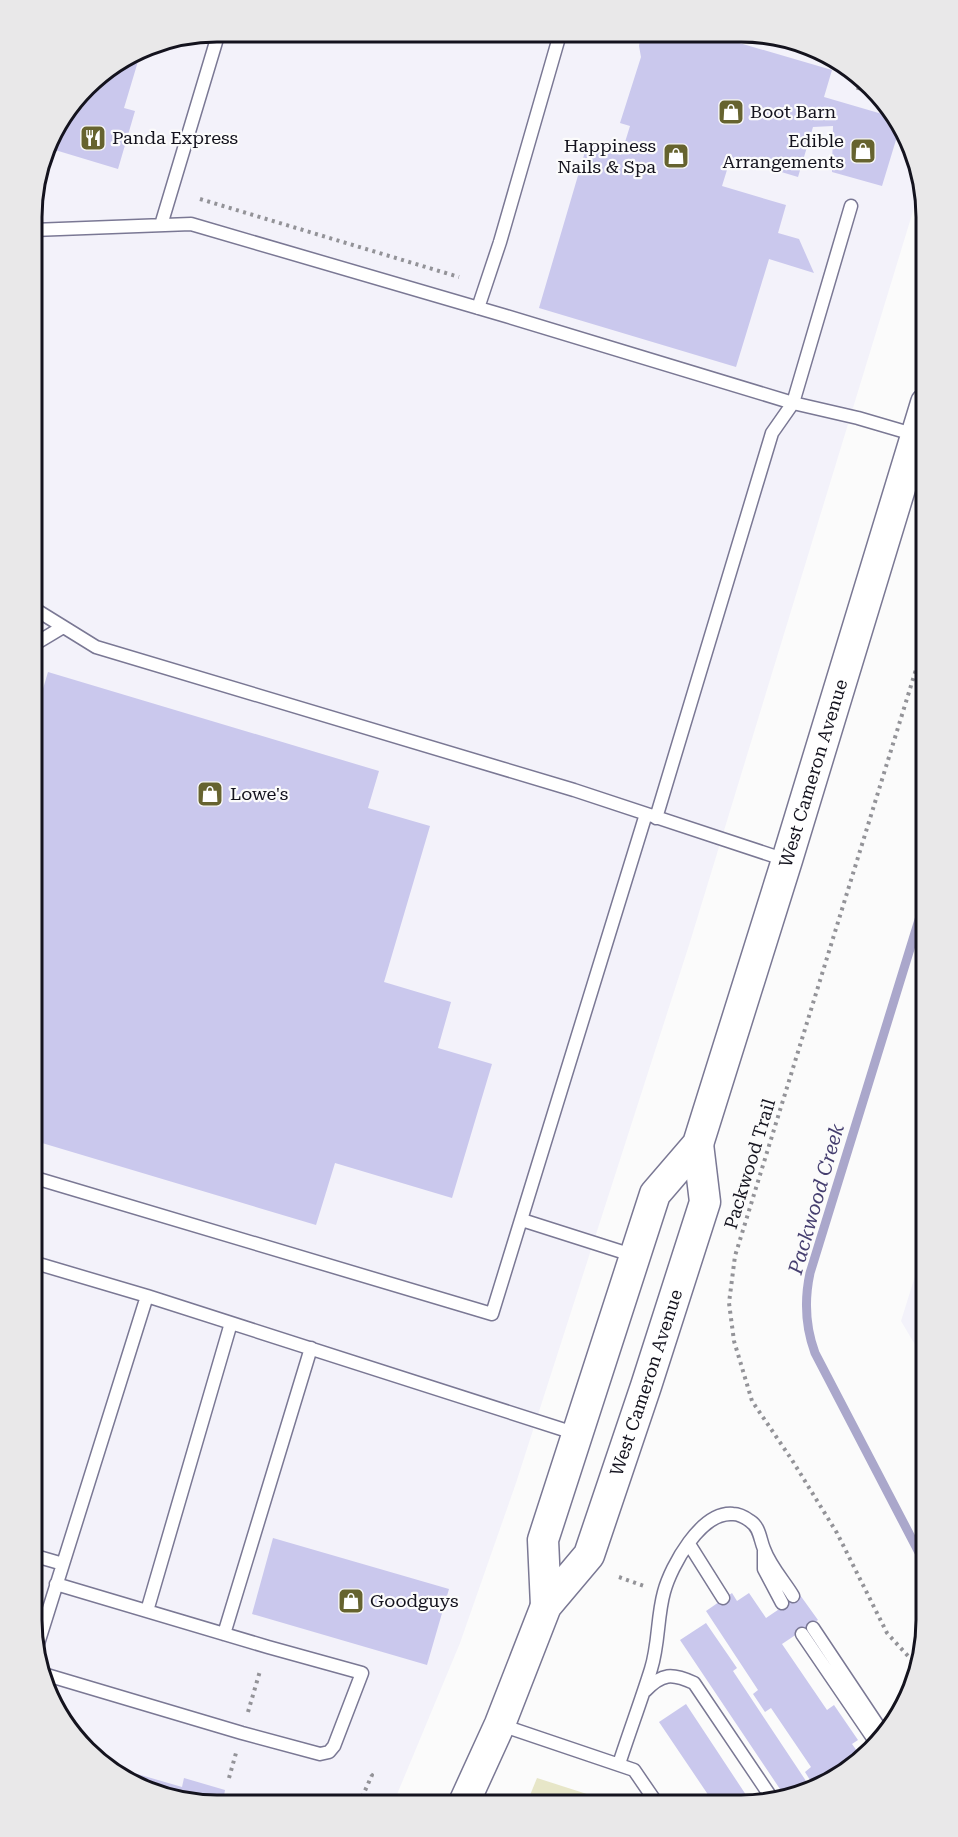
<svg xmlns="http://www.w3.org/2000/svg" width="958" height="1837" font-family="'Roboto Serif',serif">
  <style>
    .built { fill: #f3f2fa }
    .green { fill: #e7e6c8 }
    .lines { fill: none; stroke-linecap: round; stroke-linejoin: round }
    .stream { stroke: #aaa7cb; stroke-width: 9 }
    .building { fill: #cac8ed }
    .service-casing { stroke: #7a7894; stroke-width: 15 }
    .tertiary-casing { stroke: #7a7894; stroke-width: 33 }
    .path { stroke: #939398; stroke-width: 4; stroke-dasharray: 3 4.5; stroke-linecap: butt }
    .service { stroke: #fff; stroke-width: 12 }
    .tertiary { stroke: #fff; stroke-width: 30 }
    .labels { text-anchor: middle; stroke-width: 4.5; stroke-linejoin: round; paint-order: stroke }
    .poi-label { font-size: 18px; fill: #14131e; stroke: #fbfbfb; text-anchor: start }
    .street-label { font-size: 18px; fill: #14131e; stroke: #fbfbfb }
    .water-label { font-size: 20px; font-style: italic; fill: #453e6f; stroke: #fbfbfb }
    .rim { fill: none; stroke: #14131e; stroke-width: 3 }
  </style>
  <rect width="100%" height="100%" fill="#fbfbfb"/>
  <!-- built -->
  <path class="built" d="M217 32 777 35 864 78 917 158 921 185 690 942 516 1483 460 1643 393 1804H192L146 1791 95 1760 41 1679 32 1620 33 193 51 135 94 78 146 45Z
    M926 1241V1363L901 1321Z"/>
  <!-- green -->
  <path class="green" d="M537 1778 615 1803 616 1805H526Z"/>
  <g class="lines">
    <!-- stream -->
    <path class="stream" d="M926 1566 815 1353C805 1326 804 1301 810 1273L926 897"/>
  </g>
  <!-- building -->
  <path class="building" d="M641 34 712 35 832 70 824 97 889 116 899 130 882 186 832 172 833 126 813 127 798 177 731 157 722 186 786 205 778 233 799 239 814 273 769 259 736 367 539 308 587 145 621 155 630 126 620 123 641 57 639 46Z
    M142 48 124 108 135 111 118 169 55 150 66 114 94 78Z
    M48 672 379 771 368 808 430 826 384 982 451 1002 438 1048 492 1064 452 1198 335 1163 316 1225 32 1140V711L36 712Z
    M273 1538 449 1589 427 1665 252 1614Z
    M732 1593 737 1601 749 1593 766 1618 800 1595 818 1620 782 1644 827 1710 834 1705 858 1740 852 1744 862 1758 844 1774 815 1788 805 1772 811 1767 771 1708 765 1712 753 1694 758 1690 706 1611Z
    M706 1623 737 1668 733 1671 812 1790 800 1796 786 1798 680 1640Z
    M686 1704 752 1804 741 1806 715 1805 659 1722Z
    M103 1764 182 1787 184 1778 225 1790 224 1796 249 1804H192L146 1791Z"/>
  <g class="lines">
    <!-- service casing -->
    <g class="service-casing">
      <path id="service" d="M161 225 219 32
        M33 230 191 224 506 316 793 403 858 418 916 435
        M478 308 500 242 560 34
        M33 608 96 647 574 790 786 860
        M33 645 63 627
        M656 818 772 433 793 403 851 206
        M32 1177 492 1314 646 814
        M522 1220 635 1256
        M32 1262 147 1296
        M689 1544 723 1598
        M764 1551V1569L782 1603
        M32 1555 63 1564 147 1296 577 1434
        M147 1611 231 1323
        M813 1628 885 1736
        M224 1634 311 1348
        M802 1634 877 1744
        M36 1650 63 1564
        M40 1673 242 1733 320 1754 329 1752 334 1746 362 1673 268 1647 56 1584
        M645 1691C662 1673 672 1673 694 1683L773 1800
        M501 1725 634 1770 658 1805
        M619 1764C629 1733 641 1701 651 1669 659 1644 657 1617 664 1592 671 1566 701 1511 733 1514 739 1514 746 1518 750 1521 760 1527 760 1540 764 1549 770 1566 784 1581 793 1596"/>
    </g>
    <!-- tertiary casing -->
    <g class="tertiary-casing">
      <g id="tertiary">
        <path id="s1" d="M546 1606 543 1540 655 1194 698 1144 787 860 926 403"/>
        <path id="s2" d="M463 1805 500 1724 546 1606 589 1555 646 1386 705 1202 698 1144"/>
      </g>
    </g>
    <!-- path -->
    <path class="path" d="M858 90 862 77
      M200 199 459 277
      M619 1577 644 1586
      M918 1667 887 1633 837 1533 792 1460 752 1401 734 1341 729 1303 735 1256 926 637
      M248 1712 260 1671
      M229 1778 236 1753
      M359 1804 372 1775 370 1774"/>
    <!-- service -->
    <use href="#service" class="service"/>
    <!-- tertiary -->
    <use href="#tertiary" class="tertiary"/>
  </g>
  <!-- icons -->
  <defs>
    <g id="shop-square" transform="scale(1.35)"><rect x="-9" y="-9" width="18" height="18" rx="4" fill="#66632f" stroke="#fbfbfb"/><path d="M-5-2.5h2.3a2.7 3.5 0 0 1 5.4 0H5L5.5 6h-11ZM-1.5-2.5h3a1.5 2.3 0 0 0-3 0Z" fill="#fff"/></g>
    <g id="restaurant-square" transform="scale(1.35)"><rect x="-9" y="-9" width="18" height="18" rx="4" fill="#66632f" stroke="#fbfbfb"/><path d="M-5-6h1v4h1v-4h1v4h1v-4h1v5L-1.5 .5V6h-2V.5L-5-1ZM5-6V6H3V1.5H1.5Q1.5-4 5-6Z" fill="#fff"/></g>
  </defs>
  <g fill-rule="evenodd">
    <use href="#shop-square" x="731" y="112"/>
    <use href="#restaurant-square" x="93" y="138"/>
    <use href="#shop-square" x="863" y="151"/>
    <use href="#shop-square" x="676" y="156"/>
    <use href="#shop-square" x="210" y="794"/>
    <use href="#shop-square" x="351" y="1601"/>
  </g>
  <g class="labels">
    <!-- poi labels -->
    <g class="poi-label">
      <text x="750" y="118">Boot Barn</text>
      <text x="112" y="144">Panda Express</text>
      <text x="844" y="147" text-anchor="end">Edible<tspan x="844" dy="21">Arrangements</tspan></text>
      <text x="656" y="152" text-anchor="end">Happiness<tspan x="656" dy="21">Nails &amp; Spa</tspan></text>
      <text x="230" y="800">Lowe's</text>
      <text x="370" y="1607">Goodguys</text>
    </g>
    <!-- street labels -->
    <g class="street-label">
      <text dy="6" stroke="none"><textPath href="#s1" startOffset="884">West Cameron Avenue</textPath></text>
      <text transform="translate(750 1164) rotate(-73)" y="6">Packwood Trail</text>
      <text dy="6" stroke="none"><textPath href="#s2" startOffset="464">West Cameron Avenue</textPath></text>
    </g>
    <!-- water labels -->
    <g class="water-label">
      <text transform="translate(816 1199) rotate(-74)" y="7">Packwood Creek</text>
    </g>
  </g>
  <!-- crop -->
  <path d="M0 0H958V1837H0ZM217 42H741A175 175 0 0 1 916 217V1620A175 175 0 0 1 741 1795H217A175 175 0 0 1 42 1620V217A175 175 0 0 1 217 42Z" fill="#e9e8e9" fill-rule="evenodd"/>
  <path class="rim" d="M217 42H741A175 175 0 0 1 916 217V1620A175 175 0 0 1 741 1795H217A175 175 0 0 1 42 1620V217A175 175 0 0 1 217 42Z"/>
</svg>
